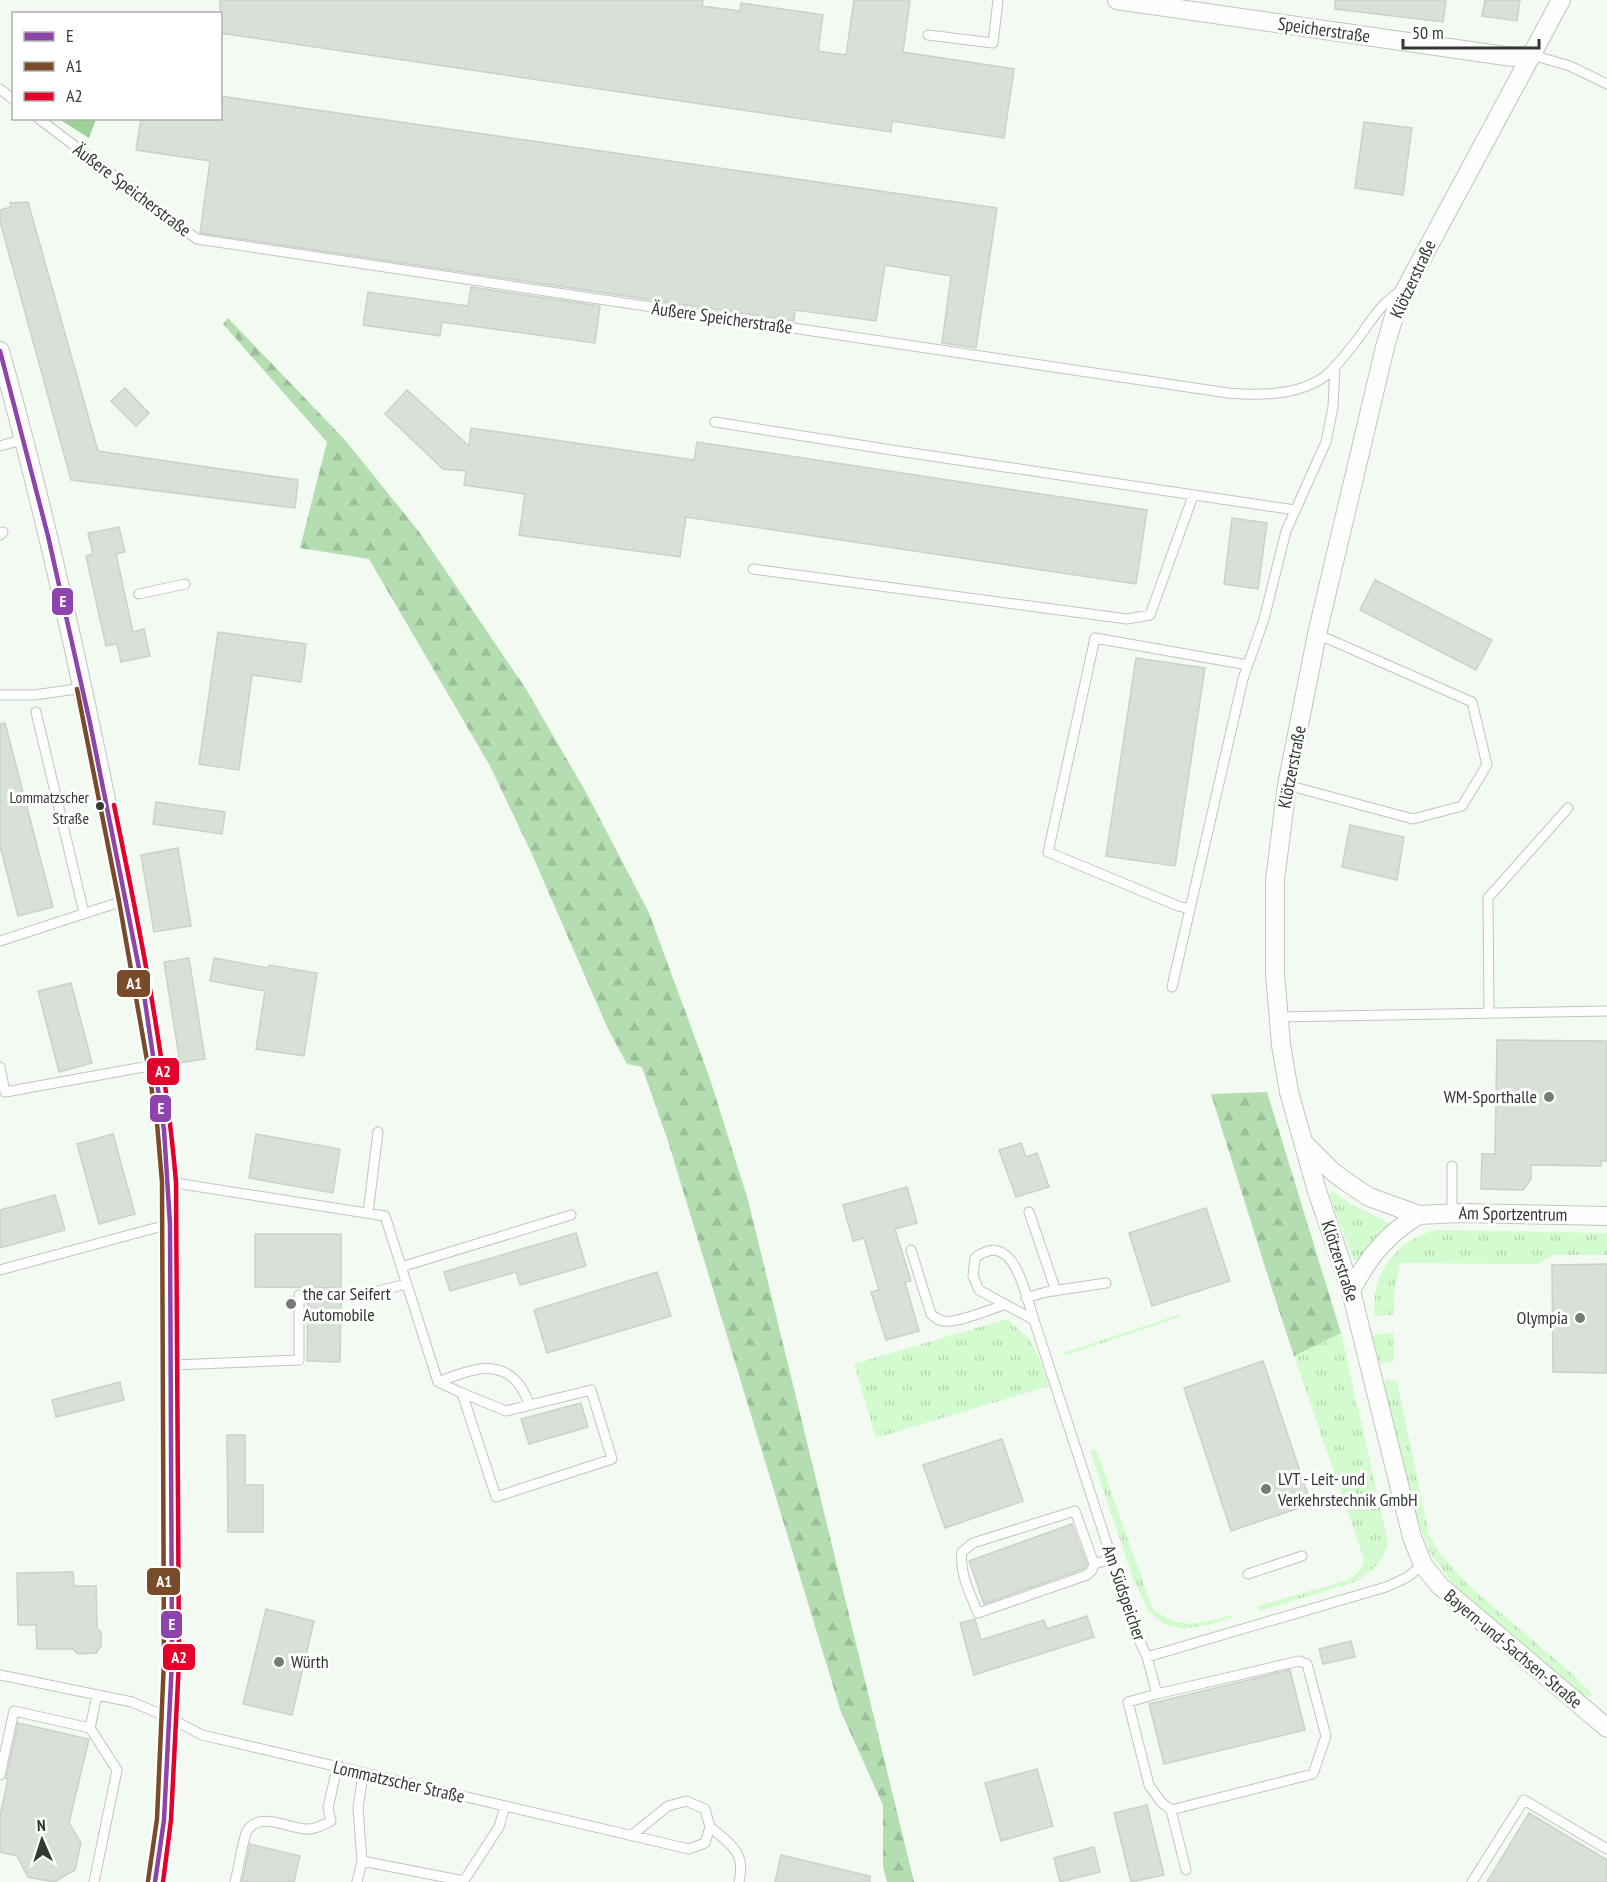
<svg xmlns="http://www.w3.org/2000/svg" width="1607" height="1882" font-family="'PT Sans Narrow',sans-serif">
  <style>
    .grass { fill: url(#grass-tufts) }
    .forest { fill: url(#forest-firs) }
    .water { fill: #9dd198 }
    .building { fill: #d8e0d7; stroke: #cad2c9; stroke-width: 1.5 }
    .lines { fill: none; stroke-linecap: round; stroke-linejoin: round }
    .service-casing { stroke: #bfc6be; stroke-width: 11 }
    .minor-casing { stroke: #bfc6be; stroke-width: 20 }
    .service { stroke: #fdfefd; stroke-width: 9 }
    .minor { stroke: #fdfefd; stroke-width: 18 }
    .bus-1-casing { stroke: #fff; stroke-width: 9 }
    .bus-2-casing { stroke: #fff; stroke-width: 9 }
    .bus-3-casing { stroke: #fff; stroke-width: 9 }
    .bus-1 { stroke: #8e44ad; stroke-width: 4.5 }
    .bus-2 { stroke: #7a4b2a; stroke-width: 4.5 }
    .bus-3 { stroke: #e4002b; stroke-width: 4.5 }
    .bus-dot { fill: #303a2f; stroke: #fff; stroke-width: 2 }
    .poi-dot { fill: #747d73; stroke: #fff; stroke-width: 2 }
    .labels { text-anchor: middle; stroke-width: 6; stroke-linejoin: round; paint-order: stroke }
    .bus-label { font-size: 16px; fill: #303a2f; stroke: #fff; text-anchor: end }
    .street-label { font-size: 18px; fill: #303a2f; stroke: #fff }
    .poi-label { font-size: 18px; fill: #303a2f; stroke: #fff; text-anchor: start }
    .line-badge { stroke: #fff; stroke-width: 2 }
    .badge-label { font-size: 16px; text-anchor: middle; font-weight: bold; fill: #fff }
  </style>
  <defs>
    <pattern id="grass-tufts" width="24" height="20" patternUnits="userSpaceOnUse" patternTransform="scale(1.5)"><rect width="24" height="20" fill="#d3fbcf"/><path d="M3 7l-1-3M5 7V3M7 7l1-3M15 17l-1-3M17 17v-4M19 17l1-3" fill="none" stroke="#b5d8b2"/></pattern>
    <pattern id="forest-firs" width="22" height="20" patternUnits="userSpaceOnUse" patternTransform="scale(1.5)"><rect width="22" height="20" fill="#b4deb1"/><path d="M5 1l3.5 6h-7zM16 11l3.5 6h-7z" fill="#9bbf99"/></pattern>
  </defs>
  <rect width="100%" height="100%" fill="#f3faf2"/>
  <!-- grass -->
  <path class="grass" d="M1333 1191C1350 1207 1372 1212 1391 1225L1375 1238 1361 1259 1357 1261 1353 1259 1351 1254 1329 1194Z
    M1436 1230 1607 1233V1255H1553L1538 1264 1400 1263 1395 1288 1393 1315 1374 1316C1375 1305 1374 1293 1378 1282 1386 1256 1410 1236 1436 1230Z
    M1178 1315 1179 1317 1064 1356 1063 1353Z
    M1007 1319 1029 1339 1040 1359 1049 1386 876 1438 854 1364Z
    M1393 1332 1394 1361 1382 1364 1378 1360 1371 1338 1375 1335Z
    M1341 1333 1388 1542C1383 1563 1372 1571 1355 1582L1259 1611 1258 1606 1348 1580C1356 1574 1362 1570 1364 1559L1294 1356Z
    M1386 1379 1397 1381 1429 1535 1440 1554 1468 1585 1577 1678 1593 1695 1583 1697 1452 1583 1430 1553 1417 1518 1384 1384Z
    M1096 1449 1152 1607C1177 1631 1200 1624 1230 1615L1231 1618 1207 1625 1183 1629 1164 1624 1149 1612 1135 1583 1090 1451Z"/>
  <!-- forest -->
  <path class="forest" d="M228 318 345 440 420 533 526 689 587 794 649 913 709 1076 748 1200 914 1882H887L883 1866V1805L841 1712 668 1141 642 1067 627 1064 608 1029 531 852 490 766 369 559 300 548 327 442 223 324Z
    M1267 1092 1341 1333 1294 1356 1271 1286 1211 1094Z"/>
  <!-- water -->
  <path class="water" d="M59 119H96L89 138Z"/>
  <!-- building -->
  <path class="building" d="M220 0H703L702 6 740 11 741 3 823 15 818 51 846 55 854 0H910L903 52 1014 69 1004 138 892 121 891 132 220 33Z
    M1335 0H1446L1443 22 1335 9Z
    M1485 0H1520L1517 21 1482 16Z
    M220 96 997 208 976 348 942 343 951 276 885 265 876 321 795 310 794 321 200 233 210 161 136 150 141 118H220Z
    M1364 122 1412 128 1403 195 1355 188Z
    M28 202 98 451 298 480 295 508 71 480 0 221V210L11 207 10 203Z
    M471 287 600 306 595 343 442 322 440 336 363 325 368 292 468 306Z
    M125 388 149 413 136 426 111 401Z
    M407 390 469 446 471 428 694 460 697 442 1147 510 1136 584 686 517 680 557 519 535 525 494 464 485 466 471 443 469 385 414Z
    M1232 518 1267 523 1258 589 1224 584Z
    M119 527 125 552 116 554 133 632 144 629 150 656 121 662 117 644 106 646 86 556 93 554 88 533Z
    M1375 580 1492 640 1476 670 1360 610Z
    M218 632 306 644 301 682 252 675 239 770 199 764Z
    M1136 658 1205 668 1175 866 1106 856Z
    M5 723 53 907 18 916 0 846V724Z
    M156 802 225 812 222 834 153 824Z
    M1350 825 1404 837 1397 880 1342 867Z
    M178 848 191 926 154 932 141 855Z
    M189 958 205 1059 180 1063 164 962Z
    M214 958 268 968 269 965 317 973 304 1056 256 1049 265 991 210 981Z
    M71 983 92 1063 59 1072 38 991Z
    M1497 1040 1607 1041V1161H1601V1166L1531 1165V1179L1523 1190 1481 1189 1482 1154H1495Z
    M113 1134 135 1214 99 1224 77 1144Z
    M256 1134 340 1149 333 1193 249 1178Z
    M1021 1143 1026 1157 1037 1153 1049 1187 1016 1197 999 1150Z
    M907 1187 917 1223 895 1229 911 1281 905 1282 919 1331 886 1340 871 1292 879 1290 864 1238 853 1241 843 1205Z
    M55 1195 65 1230 0 1248V1210Z
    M1206 1208 1230 1281 1152 1306 1129 1233Z
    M576 1233 586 1266 520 1285 516 1272 450 1291 444 1272Z
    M255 1234H341V1288L255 1287Z
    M1607 1264V1373L1553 1372 1552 1265Z
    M657 1272 671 1316 547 1353 534 1310Z
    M308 1302H341L340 1362 307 1361Z
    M1263 1361 1311 1504 1231 1531 1184 1388Z
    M120 1382 124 1400 56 1417 52 1400Z
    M581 1403 588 1427 529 1444 521 1419Z
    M227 1435H245V1485H263V1532H228Z
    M1002 1439 1023 1501 945 1528 923 1465Z
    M1072 1524 1087 1565 1083 1569 984 1604 969 1561Z
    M73 1572 74 1586H96L97 1628 101 1632V1646L96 1653 78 1654 73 1649H37L36 1625H18L17 1573Z
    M266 1609 314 1621 292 1715 243 1704Z
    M1087 1616 1094 1637 974 1675 960 1623 975 1619 981 1640 1044 1620 1047 1629Z
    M1351 1641 1355 1657 1323 1664 1319 1649Z
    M1290 1670 1305 1730 1164 1764 1149 1704Z
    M18 1723 89 1739 69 1823 81 1843 75 1870 54 1882 28 1877 17 1856 0 1852V1816L8 1779H6Z
    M1037 1769 1053 1826 1001 1841 985 1783Z
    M1147 1805 1164 1875 1131 1882 1114 1813Z
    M1529 1813 1607 1860V1882H1487Z
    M250 1844 300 1856 294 1882H242Z
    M1094 1847 1100 1872 1060 1882 1054 1858Z
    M781 1855 870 1876V1882H775Z"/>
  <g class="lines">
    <!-- service casing -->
    <g class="service-casing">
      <path id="service" d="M928 35 993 43 998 0
        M1532 55 1570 66 1607 84
        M0 89 14 100
        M38 118 197 239 1228 393C1260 396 1304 396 1330 372 1341 361 1350 349 1360 336 1372 319 1381 304 1399 292
        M715 422 898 451 1295 510
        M0 446 25 439
        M0 535 3 532
        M753 569 1127 619 1150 615 1193 496
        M139 594 185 584
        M0 695H34L84 688
        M36 712 84 913
        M1287 785 1413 819 1462 806 1487 765 1472 702 1317 634
        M1190 909 1178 906 1048 852 1095 638 1248 665
        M0 941 126 900
        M1172 987 1243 679 1264 619 1286 531 1326 442 1333 407 1335 366
        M1489 1013 1488 898 1568 808
        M1278 1017 1607 1011
        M0 1067 5 1092 155 1065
        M169 1182 385 1216 438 1382 462 1393 496 1497 612 1459 591 1390 506 1411 462 1393
        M1029 1212 1056 1291
        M368 1213 378 1132
        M1452 1214V1166
        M911 1250 931 1314C934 1317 938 1320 943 1321 955 1324 991 1309 1004 1305
        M401 1267 571 1215
        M0 1270 170 1224
        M1026 1298 1046 1292 1106 1283
        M1034 1320C1025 1294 1014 1228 975 1258L973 1276 979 1290 1034 1320 1136 1633 1147 1657 1386 1587 1406 1578 1423 1565
        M172 1365 299 1360V1295H361L407 1284
        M438 1382C463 1373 493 1358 515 1380 522 1386 526 1397 530 1405
        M1094 1564 1092 1570 1087 1575 978 1613C970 1593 959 1573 962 1552L973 1543 1075 1511 1094 1564 1112 1559
        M1248 1574 1302 1556
        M1147 1657 1157 1694 1299 1661 1307 1664 1326 1736 1313 1774 1171 1810 1161 1802 1149 1785 1128 1702 1157 1694
        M0 1675 132 1702 170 1718 202 1735 689 1849 705 1843 710 1827 705 1809 686 1801 668 1806 632 1835
        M90 1728 97 1695
        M0 1775 14 1711 90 1728 117 1770 94 1882
        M1171 1810 1186 1870
        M710 1827C731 1844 746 1853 739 1882
        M362 1861 464 1881
        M235 1882C238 1871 243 1839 247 1831 259 1811 288 1828 305 1829 314 1830 323 1825 331 1821L328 1808 337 1768
        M357 1882 362 1861 358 1808 363 1774
        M463 1882 499 1827 505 1806
        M1472 1882 1524 1800 1607 1849"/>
    </g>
    <!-- minor casing -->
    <g class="minor-casing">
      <path id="minor" d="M1117 0 1512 57 1532 55
        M1561 0 1398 303 1385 347 1317 634 1287 785 1275 880V973L1281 1045 1289 1092 1317 1191 1351 1291 1412 1537 1423 1565 1440 1586 1607 1728
        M0 351C46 515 82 681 116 849 140 972 167 1098 170 1224L172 1661 164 1820 155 1882
        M1305 1144 1333 1172 1348 1183 1369 1197 1419 1215 1459 1213 1607 1216
        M1351 1291C1366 1260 1389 1232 1419 1215"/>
    </g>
    <!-- service -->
    <use href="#service" class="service"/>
    <!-- minor -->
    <use href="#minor" class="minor"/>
    <!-- bus-1 casing -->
    <g class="bus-1-casing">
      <path id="bus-1" d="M0 351 48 536 90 723 143 988 164 1130 170 1224 172 1661 164 1820 155 1882"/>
    </g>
    <!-- bus-2 casing -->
    <g class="bus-2-casing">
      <path id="bus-2" d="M77 689 119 901 148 1066 157 1123 162 1182 164 1661 157 1819 148 1881"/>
    </g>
    <!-- bus-3 casing -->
    <g class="bus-3-casing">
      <path id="bus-3" d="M114 805C140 930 165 1055 176 1182L179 1661 171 1820 163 1882"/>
    </g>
    <!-- bus-1 -->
    <use href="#bus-1" class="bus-1"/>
    <!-- bus-2 -->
    <use href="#bus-2" class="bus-2"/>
    <!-- bus-3 -->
    <use href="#bus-3" class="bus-3"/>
  </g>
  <!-- markers -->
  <circle class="bus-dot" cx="100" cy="806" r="5"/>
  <g class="poi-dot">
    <circle cx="1549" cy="1097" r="6"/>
    <circle cx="291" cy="1304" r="6"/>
    <circle cx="1580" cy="1318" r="6"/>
    <circle cx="1266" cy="1489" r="6"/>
    <circle cx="279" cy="1662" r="6"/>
  </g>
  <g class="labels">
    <!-- bus labels -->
    <g class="bus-label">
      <text x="89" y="803">Lommatzscher<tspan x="89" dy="21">Straße</tspan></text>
    </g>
    <!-- street labels -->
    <g class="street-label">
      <text transform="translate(1324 30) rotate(8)" y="6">Speicherstraße</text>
      <text transform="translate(132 190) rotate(37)" y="6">Äußere Speicherstraße</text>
      <text transform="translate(1413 279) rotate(-65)" y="6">Klötzerstraße</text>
      <text transform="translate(722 318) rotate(8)" y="6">Äußere Speicherstraße</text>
      <text transform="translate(1292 767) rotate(-79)" y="6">Klötzerstraße</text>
      <text transform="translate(1513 1214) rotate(1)" y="6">Am Sportzentrum</text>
      <text transform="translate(1340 1261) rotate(72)" y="6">Klötzerstraße</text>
      <text transform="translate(1124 1593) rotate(71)" y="6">Am Südspeicher</text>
      <text transform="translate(1513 1649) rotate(40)" y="6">Bayern-und-Sachsen-Straße</text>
      <text transform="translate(399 1782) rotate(13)" y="6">Lommatzscher Straße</text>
    </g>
    <!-- poi labels -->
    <g class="poi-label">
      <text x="1537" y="1103" text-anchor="end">WM-Sporthalle</text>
      <text x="303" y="1300">the car Seifert<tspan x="303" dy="21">Automobile</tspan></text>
      <text x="1568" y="1324" text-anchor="end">Olympia</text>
      <text x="1278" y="1485">LVT - Leit- und<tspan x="1278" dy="21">Verkehrstechnik GmbH</tspan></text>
      <text x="291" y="1668">Würth</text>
    </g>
  </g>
  <g class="line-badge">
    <rect x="51" y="587" width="23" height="29" rx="6" fill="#8e44ad"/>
    <rect x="116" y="969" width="35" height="29" rx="6" fill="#7a4b2a"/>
    <rect x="146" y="1057" width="34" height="29" rx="6" fill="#e4002b"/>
    <rect x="149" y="1094" width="23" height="29" rx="6" fill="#8e44ad"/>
    <rect x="146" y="1567" width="35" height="29" rx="6" fill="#7a4b2a"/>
    <rect x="160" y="1610" width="23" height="29" rx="6" fill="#8e44ad"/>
    <rect x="162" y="1643" width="34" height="28" rx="6" fill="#e4002b"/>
  </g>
  <g class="badge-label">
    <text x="63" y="607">E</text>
    <text x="134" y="989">A1</text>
    <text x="163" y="1077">A2</text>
    <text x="161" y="1114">E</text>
    <text x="164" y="1587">A1</text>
    <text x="172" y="1630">E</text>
    <text x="179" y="1663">A2</text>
  </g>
  <!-- legend -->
  <rect x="12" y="12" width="210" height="108" fill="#ffffff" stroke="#acb0ac" stroke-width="1.5"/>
  <rect x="24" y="32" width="30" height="9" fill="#8e44ad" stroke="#acb0ac" stroke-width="1.5"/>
  <text x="66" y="42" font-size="18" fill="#303a2f">E</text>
  <rect x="24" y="62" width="30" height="9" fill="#7a4b2a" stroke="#acb0ac" stroke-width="1.5"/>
  <text x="66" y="72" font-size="18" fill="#303a2f">A1</text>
  <rect x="24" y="92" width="30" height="9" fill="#e4002b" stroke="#acb0ac" stroke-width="1.5"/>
  <text x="66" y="102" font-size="18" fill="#303a2f">A2</text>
  <!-- north arrow -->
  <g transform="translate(42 1840) rotate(357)" stroke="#ffffff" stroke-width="4.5" paint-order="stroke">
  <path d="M0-4.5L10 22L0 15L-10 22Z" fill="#303a2f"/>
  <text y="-9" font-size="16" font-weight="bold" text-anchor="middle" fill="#303a2f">N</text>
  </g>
  <!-- scale -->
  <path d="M1403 39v9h136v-9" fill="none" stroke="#303a2f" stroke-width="3"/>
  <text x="1412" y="39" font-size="18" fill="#303a2f" stroke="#ffffff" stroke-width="4.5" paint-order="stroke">50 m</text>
</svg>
